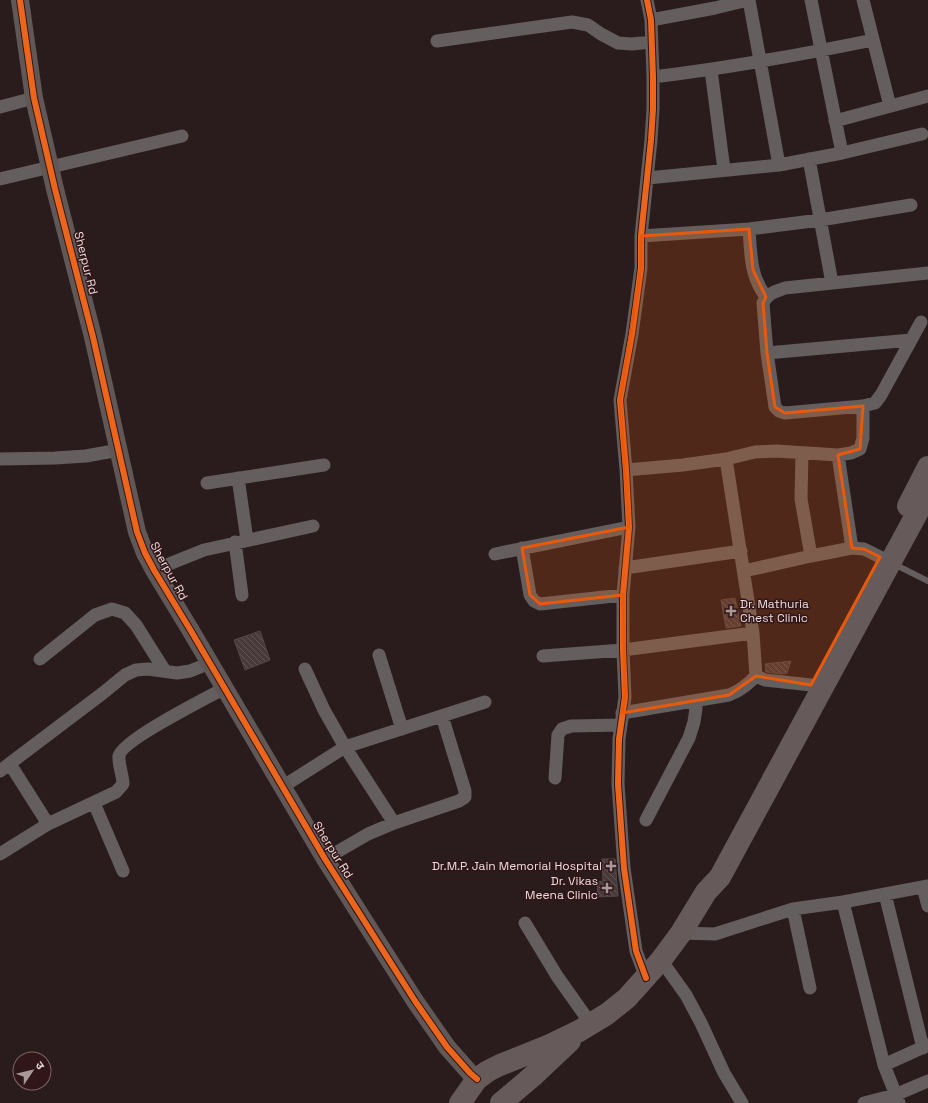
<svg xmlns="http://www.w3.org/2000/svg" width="928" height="1103" font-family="'Space Grotesk','Noto Sans Devanagari',sans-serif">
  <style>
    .building { fill: url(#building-back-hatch); stroke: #534646 }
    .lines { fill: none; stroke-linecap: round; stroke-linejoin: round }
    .lane { stroke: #645e5e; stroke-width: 6 }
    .street { stroke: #645e5e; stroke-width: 13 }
    .secondary { stroke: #605757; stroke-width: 18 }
    .highway { stroke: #665a5b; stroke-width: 22 }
    .cycleway-casing { stroke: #301618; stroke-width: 8 }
    .cycleway { stroke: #eb651d; stroke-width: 6 }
    .marked { fill: #e8590c; fill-opacity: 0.2; stroke: #e8590c; stroke-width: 3; stroke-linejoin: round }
    .poi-dot { fill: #a99898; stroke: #301618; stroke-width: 1.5 }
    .labels { text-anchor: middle; stroke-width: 3; stroke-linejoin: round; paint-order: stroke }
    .street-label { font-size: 12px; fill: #eedbdb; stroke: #301618 }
    .poi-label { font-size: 12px; fill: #eedbdb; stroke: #301618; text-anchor: end }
  </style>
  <defs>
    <pattern id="building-back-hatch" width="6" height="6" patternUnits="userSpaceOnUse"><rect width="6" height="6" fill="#48393a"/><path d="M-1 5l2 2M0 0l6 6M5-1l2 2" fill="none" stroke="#635556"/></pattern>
  </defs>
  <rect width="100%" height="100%" fill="#2a1c1d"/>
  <!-- building -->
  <path class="building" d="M735 598 741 626 726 628 721 600Z
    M260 631 270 660 245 670 234 640Z
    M791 661 787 673 782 674 766 672 765 664Z
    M602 859H615L618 896 598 897 597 882 603 881Z"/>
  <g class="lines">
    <!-- lane -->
    <path class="lane" d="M894 564 928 581"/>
    <!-- street -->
    <path class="street" d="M749 0 779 165
      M811 0 842 153
      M863 0 890 106
      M651 20 715 8 748 0
      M437 41 572 22 588 25 601 34 618 43 632 44 651 42
      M711 70 724 170
      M653 77C727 68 800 55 873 40
      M0 107 34 98
      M835 121 928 96
      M809 159 832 283
      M648 178 779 165 842 153 922 134
      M0 179 182 136
      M749 229C751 255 750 276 766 297
      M641 236 749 229 820 220 911 205
      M921 322 881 395 875 403 863 406 785 413 779 411 775 407 767 353 763 303C768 293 774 292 785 288L928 273
      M767 353 911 340
      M802 453 801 499 811 556
      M838 455 852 548
      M0 459 55 458 86 456 119 450
      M726 459 755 452 776 451 838 455 851 453 860 449 863 438V406
      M626 470 683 465 726 459 753 633
      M238 478 247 540
      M207 483 324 465
      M235 542 242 595
      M522 548 530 595 534 601 540 604 623 595
      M495 554 629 527
      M625 568 741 551
      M154 570 204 550 313 526
      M744 571 811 556 852 548 864 549 880 557
      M379 655 402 729
      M543 656 623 650 753 633 756 676 765 680 811 685
      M40 659 95 615 112 609 125 613 136 625 165 671
      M305 669 324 710 345 747 394 823
      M622 713 729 695C740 691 747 685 756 676
      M10 764 48 824
      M0 771 103 693 125 675 136 670 148 669 177 673 190 671 210 663
      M555 778 558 735 562 729 571 726 621 725
      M282 787 345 747 485 702
      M94 803 123 871
      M646 820 689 738 694 722 697 701
      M0 854 48 824 116 792 123 784C123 776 118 763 119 756 121 741 208 697 225 688
      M325 859 368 834 394 823 459 801 465 797V791L442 716
      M923 887 928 906
      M885 894 923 1048
      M843 902 884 1065 899 1103
      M793 909 810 988
      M525 923 557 976 591 1024
      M681 933 715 934 793 909 843 902 928 886
      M661 960 686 995 701 1023 724 1073 742 1103
      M646 978 636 951 624 868 618 784 619 739 625 697 623 650V595L629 527 626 470 620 400 632 334 641 268V236L651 140 653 109V77L651 20 647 0
      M884 1065 928 1045
      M864 1103 895 1095 928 1081"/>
    <!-- secondary -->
    <path class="secondary" d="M20 0 34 98 55 189 93 337 137 532 145 553 154 570 191 631 325 859 415 1001 447 1047 470 1073 477 1079"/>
    <!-- highway -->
    <path class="highway" d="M908 506 928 467
      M460 1103 477 1079 488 1071 500 1065 550 1045 579 1031 607 1014 627 998 661 960 681 933 706 892 720 877 928 493
      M501 1103 534 1075 570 1041"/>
    <!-- cycleway casing -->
    <g class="cycleway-casing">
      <path id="cycleway" d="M20 0 34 98 55 189 93 337 137 532 145 553 154 570 191 631 325 859 415 1001 447 1047 470 1073 477 1079
        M646 978 636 951 624 868 618 784 619 739 625 697 623 650V595L629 527 626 470 620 400 632 334 641 268V236L651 140 653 109V77L651 20 647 0"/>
    </g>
    <!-- cycleway -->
    <use href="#cycleway" class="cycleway"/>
  </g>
  <!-- marked area -->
  <path class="marked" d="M749 229 753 270 766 297 763 303 767 353 775 407 785 413 863 406 860 449 838 455 852 548 864 549 880 557 811 685 756 676 729 695 622 713 625 697 623 595 540 604 530 595 522 548 629 527 620 400 641 268V236Z"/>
  <!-- markers -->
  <g class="poi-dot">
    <path d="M729 605h4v4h4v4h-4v4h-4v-4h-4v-4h4z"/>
    <path d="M609 860h4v4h4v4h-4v4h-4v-4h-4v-4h4z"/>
    <path d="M605 882h4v4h4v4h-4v4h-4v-4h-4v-4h4z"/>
  </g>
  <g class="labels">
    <!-- street labels -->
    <g class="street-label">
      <text transform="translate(86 263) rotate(76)" y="4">Sherpur Rd</text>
      <text transform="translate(169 571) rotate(61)" y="4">Sherpur Rd</text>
      <text transform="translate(333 850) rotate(58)" y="4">Sherpur Rd</text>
    </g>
    <!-- poi labels -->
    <g class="poi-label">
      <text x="740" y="608" text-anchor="start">Dr. Mathuria<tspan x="740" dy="14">Chest Clinic</tspan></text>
      <text x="602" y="870">Dr.M.P. Jain Memorial Hospital</text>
      <text x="598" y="885">Dr. Vikas<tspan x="598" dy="14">Meena Clinic</tspan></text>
    </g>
  </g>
  <!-- north arrow -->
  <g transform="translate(32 1071) rotate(55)"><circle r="19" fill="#301618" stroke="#7c6566"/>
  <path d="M0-3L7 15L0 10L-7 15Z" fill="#a99898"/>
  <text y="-6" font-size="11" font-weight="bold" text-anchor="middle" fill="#eedbdb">उ</text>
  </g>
</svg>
